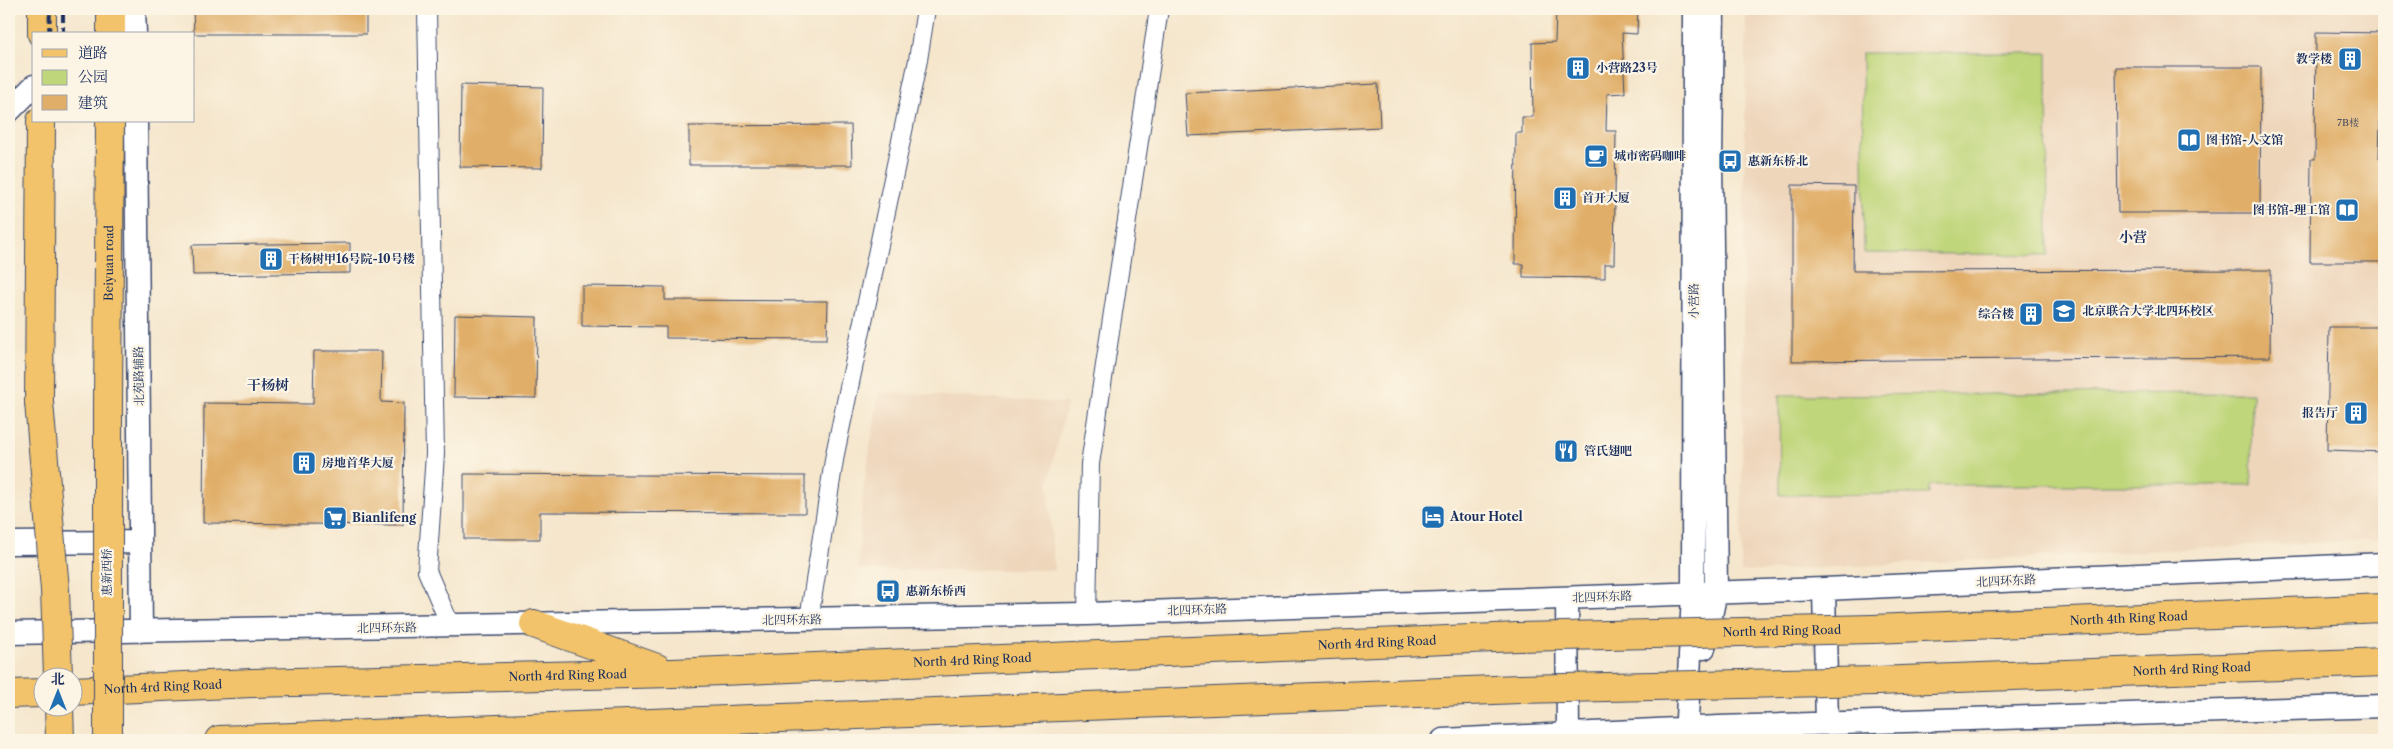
<svg xmlns="http://www.w3.org/2000/svg" width="2393" height="749" font-family="'Libre Caslon Text','Noto Serif SC',serif">
  <style>
    .built { fill: #eed6bb }
    .green { fill: #bfd67a; stroke: #6d826c }
    .building { fill: #e0ae68 }
    .lines { fill: none; stroke-linecap: round; stroke-linejoin: round }
    .minor-casing { stroke: #3c4a6e; stroke-width: 20 }
    .tertiary-casing { stroke: #3c4a6e; stroke-width: 25 }
    .primary-casing { stroke: #3c4a6e; stroke-width: 30 }
    .trunk-casing { stroke: #3c4a6e; stroke-width: 30 }
    .minor { stroke: #fff; stroke-width: 18 }
    .tertiary { stroke: #fff; stroke-width: 22 }
    .primary { stroke: #f2c36a; stroke-width: 28 }
    .trunk { stroke: #f2c36a; stroke-width: 28 }
    .rail { stroke: #1b2f5e; stroke-width: 4; stroke-dasharray: 8 4; stroke-linecap: butt }
    .primary-bridge-casing { stroke: #3c4a6e; stroke-width: 30; stroke-linecap: butt }
    .trunk-bridge-casing { stroke: #3c4a6e; stroke-width: 30; stroke-linecap: butt }
    .primary-bridge { stroke: #f2c36a; stroke-width: 28 }
    .trunk-bridge { stroke: #f2c36a; stroke-width: 28 }
    .labels { text-anchor: middle; stroke-width: 4.5; stroke-linejoin: round; paint-order: stroke }
    .number-label { font-size: 10px; fill: #4c4f60 }
    .poi-label { font-size: 12px; font-weight: bold; fill: #1b2f5e; stroke: #fcf5e5; text-anchor: start }
    .street-label { font-size: 12px; fill: #1b2f5e; stroke: #fcf5e5 }
    .neighbourhood-label { font-size: 14px; font-weight: bold; fill: #1b2f5e; stroke: #fcf5e5 }
  </style>
  <rect width="100%" height="100%" fill="#fcf5e5"/>
  <filter id="ink" filterUnits="userSpaceOnUse"><feTurbulence type="fractalNoise" baseFrequency=".02" numOctaves="2"/><feDisplacementMap in="SourceGraphic" scale="10" xChannelSelector="R" yChannelSelector="G"/><feConvolveMatrix kernelMatrix="1 2 1 2 8 2 1 2 1" color-interpolation-filters="sRGB"/></filter>
  <filter id="wash" filterUnits="userSpaceOnUse"><feTurbulence type="fractalNoise" baseFrequency=".0096" numOctaves="4" result="noise"/><feDisplacementMap in="SourceGraphic" scale="20" xChannelSelector="R" yChannelSelector="G"/><feGaussianBlur stdDeviation="1.12" result="paint"/><feColorMatrix in="noise" values="0 0 0 0 0 0 0 0 0 0 0 0 0 0 0 0 0 1.4 0 .05"/><feComposite in="paint" operator="in"/></filter>
  <g filter="url(#wash)">
    <rect width="100%" height="100%" fill="#f5e6cc"/>
    <!-- built -->
    <path class="built" d="M1746 9H2384V539L1741 572Z
      M879 392 1067 403 1048 483 1054 570H858L862 498Z"/>
    <!-- green -->
    <path class="green" d="M1862 53H2047L2048 255 1864 253Z
      M2252 393 2251 485H1929V494L1780 495 1779 395Z"/>
    <g id="blocks">
      <!-- building -->
      <path class="building" d="M193 9H366V34H194Z
        M1556 9H1638L1637 34 1622 33 1625 93 1607 94 1606 131H1616L1614 264H1605V278L1523 277V264H1515L1516 133H1522V117H1533L1532 43 1555 42Z
        M2316 32 2384 33V87H2381L2379 158H2384V262H2310L2311 159H2315Z
        M2116 67H2261L2260 213H2118Z
        M1378 84 1380 127 1188 136 1185 93Z
        M461 85 543 87 542 168 460 167Z
        M851 125 852 165H689V126Z
        M1792 185 1854 186 1853 271 2271 270 2270 357 1792 361Z
        M350 243V273L193 275 192 245Z
        M582 286 665 287V300L828 301 827 339 666 338V327L582 326Z
        M455 315 537 317 536 398 454 397Z
        M2329 327H2384V452L2327 450Z
        M314 351H382L381 402 404 403 403 525 203 523 204 403 313 404Z
        M464 474 805 476V513L540 512V539H464Z"/>
    </g>
  </g>
  <g filter="url(#ink)">
    <use href="#blocks" fill-opacity="0" stroke="#3c4a6e" stroke-width="1"/>
    <g class="lines">
      <!-- minor casing -->
      <g class="minor-casing">
        <path id="minor" d="M427 9 435 454 427 571 451 627
          M1087 614 1090 464 1159 9
          M809 619 835 454 918 60 926 9"/>
      </g>
      <!-- tertiary casing -->
      <g class="tertiary-casing">
        <path id="tertiary" d="M134 9 135 34
          M9 111 34 86
          M136 121 141 631
          M9 543 140 542
          M1824 589 1827 724
          M1567 598 1568 735
          M9 633 1087 614 1824 589 2384 564
          M1704 648 1716 592 1711 160 1713 9
          M1443 740 1719 727 2384 706
          M1686 740 1693 593 1694 9"/>
      </g>
      <!-- primary casing -->
      <g class="primary-casing">
        <g id="primary">
          <path d="M42 34V9"/>
          <path d="M111 34V9"/>
          <path d="M39 402 41 121"/>
          <path id="s1" d="M108 404 110 121"/>
          <path d="M59 706 60 740"/>
        </g>
      </g>
      <!-- trunk casing -->
      <g class="trunk-casing">
        <g id="trunk">
          <path d="M534 624 657 668"/>
          <path id="s2" d="M1873 629 2384 608"/>
          <path id="s3" d="M1876 681 2384 662"/>
          <path id="s4" d="M72 691 252 683 673 673 1518 637"/>
          <path d="M9 694 42 693"/>
          <path d="M219 740 1519 689"/>
        </g>
      </g>
      <!-- minor -->
      <use href="#minor" class="minor"/>
      <!-- tertiary -->
      <use href="#tertiary" class="tertiary"/>
      <!-- primary -->
      <use href="#primary" class="primary"/>
      <!-- trunk -->
      <use href="#trunk" class="trunk"/>
      <!-- rail -->
      <path class="rail" d="M49 34 50 9
        M63 34V9"/>
      <!-- primary-bridge casing -->
      <g class="primary-bridge-casing">
        <path id="primary-bridge" d="M39 402 55 590 58 676
          M108 740V404"/>
      </g>
      <!-- trunk-bridge casing -->
      <g class="trunk-bridge-casing">
        <g id="trunk-bridge">
          <path id="s5" d="M1518 637 1873 629"/>
          <path d="M1519 689 1876 681"/>
        </g>
      </g>
      <!-- primary-bridge -->
      <use href="#primary-bridge" class="primary-bridge"/>
      <!-- trunk-bridge -->
      <use href="#trunk-bridge" class="trunk-bridge"/>
    </g>
  </g>
  <!-- icons -->
  <defs>
    <g id="building-square" transform="scale(1.25)"><rect x="-9" y="-9" width="18" height="18" rx="4" fill="#1f6fb2" stroke="#fcf5e5"/><path d="M-4-6H4V6H1V3H-1V6H-4ZM-2.5-4.3h1.7v1.8h-1.7ZM.8-4.3h1.7v1.8H.8ZM-2.5-1h1.7V.8h-1.7ZM.8-1h1.7V.8H.8Z" fill="#fff"/></g>
    <g id="library-square" transform="scale(1.25)"><rect x="-9" y="-9" width="18" height="18" rx="4" fill="#1f6fb2" stroke="#fcf5e5"/><path d="M-6-4Q-3-5.5-.7-3.5V5Q-3 3-6 4ZM6-4Q3-5.5 .7-3.5V5Q3 3 6 4Z" fill="#fff"/></g>
    <g id="cafe-square" transform="scale(1.25)"><rect x="-9" y="-9" width="18" height="18" rx="4" fill="#1f6fb2" stroke="#fcf5e5"/><path d="M-5.5-4.5H6V0H3Q3 3.5 0 3.5H-2.5Q-5.5 3.5-5.5 0ZM3-3.2v2h1.7v-2ZM-6 4.5H4V6H-6Z" fill="#fff"/></g>
    <g id="bus-square" transform="scale(1.25)"><rect x="-9" y="-9" width="18" height="18" rx="4" fill="#1f6fb2" stroke="#fcf5e5"/><path d="M-5-6H5V4H4V6H2V4H-2V6H-4V4H-5ZM-3.5-4V0h7V-4ZM-3.5 1.2v1.5H-2V1.2ZM2 1.2v1.5H3.5V1.2Z" fill="#fff"/></g>
    <g id="university-square" transform="scale(1.25)"><rect x="-9" y="-9" width="18" height="18" rx="4" fill="#1f6fb2" stroke="#fcf5e5"/><path d="M0-5L7-2L0 1L-7-2ZM-4 1L0 2.5L4 1V4Q0 6-4 4Z" fill="#fff"/></g>
    <g id="restaurant-square" transform="scale(1.25)"><rect x="-9" y="-9" width="18" height="18" rx="4" fill="#1f6fb2" stroke="#fcf5e5"/><path d="M-5-6h1v4h1v-4h1v4h1v-4h1v5L-1.5 .5V6h-2V.5L-5-1ZM5-6V6H3V1.5H1.5Q1.5-4 5-6Z" fill="#fff"/></g>
    <g id="hotel-square" transform="scale(1.25)"><rect x="-9" y="-9" width="18" height="18" rx="4" fill="#1f6fb2" stroke="#fcf5e5"/><path d="M-6-4.5h1.5V1H6V5H4.5V3h-9V5H-6ZM-4 0a1.8 1.8 0 1 1 3.6 0ZM.5 0V-2.5h3Q6-2.5 6 0Z" fill="#fff"/></g>
    <g id="supermarket-square" transform="scale(1.25)"><rect x="-9" y="-9" width="18" height="18" rx="4" fill="#1f6fb2" stroke="#fcf5e5"/><path d="M-6-5.5h2.5l.6 2H6L4.5 2H-2.5L-4.4-4H-6ZM-1.5 3.2a1.3 1.3 0 1 0 .1 0ZM3 3.2a1.3 1.3 0 1 0 .1 0Z" fill="#fff"/></g>
  </defs>
  <g fill-rule="evenodd">
    <use href="#building-square" x="2350" y="59"/>
    <use href="#building-square" x="1578" y="68"/>
    <use href="#library-square" x="2189" y="140"/>
    <use href="#cafe-square" x="1596" y="156"/>
    <use href="#bus-square" x="1730" y="161"/>
    <use href="#building-square" x="1565" y="198"/>
    <use href="#library-square" x="2347" y="210"/>
    <use href="#building-square" x="271" y="259"/>
    <use href="#university-square" x="2064" y="311"/>
    <use href="#building-square" x="2031" y="314"/>
    <use href="#building-square" x="2356" y="413"/>
    <use href="#restaurant-square" x="1566" y="451"/>
    <use href="#building-square" x="304" y="463"/>
    <use href="#hotel-square" x="1433" y="517"/>
    <use href="#supermarket-square" x="335" y="518"/>
    <use href="#bus-square" x="888" y="591"/>
  </g>
  <g class="labels">
    <!-- number labels -->
    <g class="number-label">
      <text x="2348" y="126">7B楼</text>
    </g>
    <!-- poi labels -->
    <g class="poi-label">
      <text x="2332" y="63" text-anchor="end">教学楼</text>
      <text x="1596" y="72">小营路23号</text>
      <text x="2206" y="144">图书馆-人文馆</text>
      <text x="1614" y="160">城市密码咖啡</text>
      <text x="1748" y="165">惠新东桥北</text>
      <text x="1582" y="202">首开大厦</text>
      <text x="2330" y="214" text-anchor="end">图书馆-理工馆</text>
      <text x="288" y="263">干杨树甲16号院-10号楼</text>
      <text x="2082" y="315">北京联合大学北四环校区</text>
      <text x="2014" y="318" text-anchor="end">综合楼</text>
      <text x="2338" y="417" text-anchor="end">报告厅</text>
      <text x="1584" y="455">管氏翅吧</text>
      <text x="322" y="467">房地首华大厦</text>
      <text x="1450" y="521">Atour Hotel</text>
      <text x="352" y="522">Bianlifeng</text>
      <text x="906" y="595">惠新东桥西</text>
    </g>
    <!-- street labels -->
    <g class="street-label">
      <text dy="4" stroke="none"><textPath href="#s1" startOffset="141">Beiyuan road</textPath></text>
      <text transform="translate(1694 301) rotate(-90)" y="4">小营路</text>
      <text transform="translate(139 376) rotate(-91)" y="4">北苑路辅路</text>
      <text transform="translate(107 572) rotate(-90)" y="4">惠新西桥</text>
      <text transform="translate(2006 581) rotate(-3)" y="4">北四环东路</text>
      <text transform="translate(1602 597) rotate(-2)" y="4">北四环东路</text>
      <text transform="translate(1197 610) rotate(-2)" y="4">北四环东路</text>
      <text dy="4" stroke="none"><textPath href="#s2" startOffset="256">North 4th Ring Road</textPath></text>
      <text transform="translate(792 620) rotate(-1)" y="4">北四环东路</text>
      <text transform="translate(387 628) rotate(-1)" y="4">北四环东路</text>
      <text dy="4" stroke="none"><textPath href="#s5" startOffset="264">North 4rd Ring Road</textPath></text>
      <text dy="4" stroke="none"><textPath href="#s4" startOffset="1306">North 4rd Ring Road</textPath></text>
      <text dy="4" stroke="none"><textPath href="#s4" startOffset="901">North 4rd Ring Road</textPath></text>
      <text dy="4" stroke="none"><textPath href="#s3" startOffset="316">North 4rd Ring Road</textPath></text>
      <text dy="4" stroke="none"><textPath href="#s4" startOffset="496">North 4rd Ring Road</textPath></text>
      <text dy="4" stroke="none"><textPath href="#s4" startOffset="91">North 4rd Ring Road</textPath></text>
    </g>
    <!-- neighbourhood labels -->
    <g class="neighbourhood-label">
      <text x="2133" y="242">小营</text>
      <text x="268" y="390">干杨树</text>
    </g>
  </g>
  <!-- margin -->
  <rect width="2393" height="749" fill="none" stroke="#fcf5e5" stroke-width="30"/>
  <!-- legend -->
  <rect x="32" y="32" width="162" height="90" fill="#fcf5e5" stroke="#a2a6af"/>
  <rect x="42" y="49" width="25" height="8" fill="#f2c36a" stroke="#a2a6af"/>
  <text x="78" y="58" font-size="15" fill="#1b2f5e">道路</text>
  <rect x="42" y="70" width="25" height="15" fill="#bfd67a" stroke="#a2a6af"/>
  <text x="78" y="82" font-size="15" fill="#1b2f5e">公园</text>
  <rect x="42" y="95" width="25" height="15" fill="#e0ae68" stroke="#a2a6af"/>
  <text x="78" y="108" font-size="15" fill="#1b2f5e">建筑</text>
  <!-- north arrow -->
  <g transform="translate(58 692)"><circle r="24" fill="#fcf5e5" stroke="#a2a6af"/>
  <path d="M0-4L9 19L0 12L-9 19Z" fill="#1f6fb2"/>
  <text y="-8" font-size="14" font-weight="bold" text-anchor="middle" fill="#1b2f5e">北</text>
  </g>
</svg>
